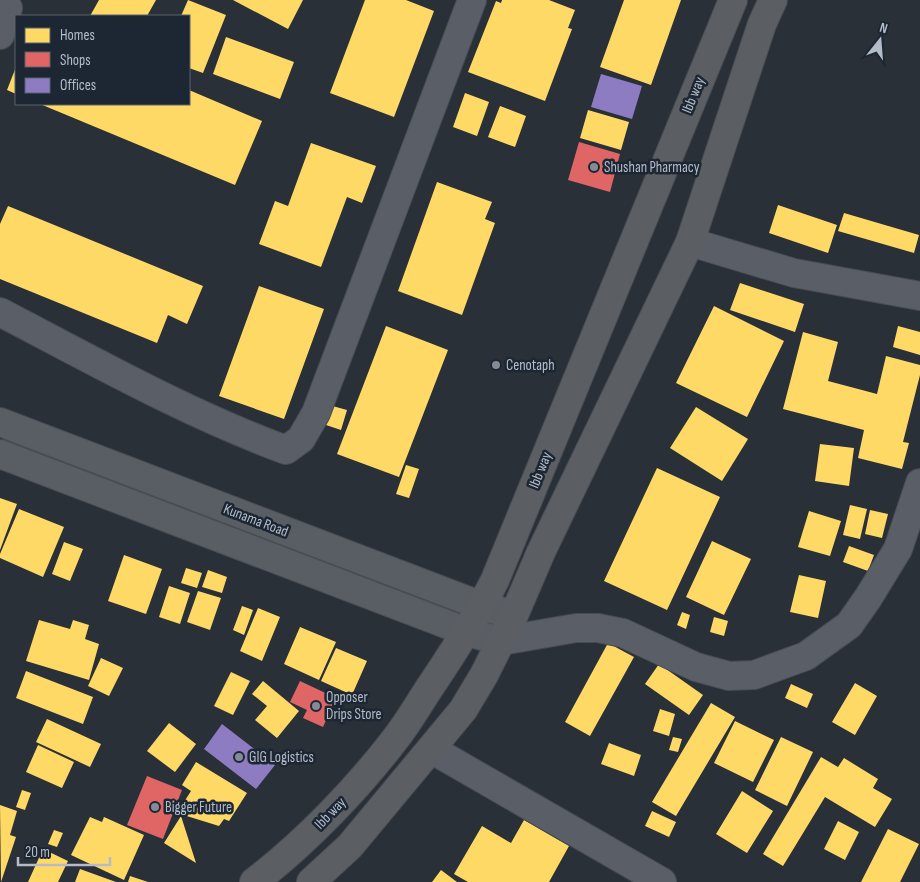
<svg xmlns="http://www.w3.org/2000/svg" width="920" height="882" font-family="'Sofia Sans Condensed',sans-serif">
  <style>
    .homes { fill: #ffd966 }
    .shops { fill: #e06666 }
    .offices { fill: #8e7cc3 }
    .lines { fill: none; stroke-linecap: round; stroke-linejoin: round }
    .minor-casing { stroke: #484c53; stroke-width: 30 }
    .tertiary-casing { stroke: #484c53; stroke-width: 30 }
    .secondary-casing { stroke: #484c53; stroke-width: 30 }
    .trunk-casing { stroke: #474c53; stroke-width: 30 }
    .minor { stroke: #5a5e66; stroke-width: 28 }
    .tertiary { stroke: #5a5e66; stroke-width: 28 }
    .secondary { stroke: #595d64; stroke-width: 28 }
    .trunk { stroke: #5b5f64; stroke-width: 28 }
    .poi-dot { fill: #848b96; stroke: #1d2633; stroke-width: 2 }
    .labels { text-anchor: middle; stroke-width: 5; stroke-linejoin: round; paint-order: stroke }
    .street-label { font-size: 15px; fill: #b4bcc9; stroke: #1d2633 }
    .poi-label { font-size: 15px; fill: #b4bcc9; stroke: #1d2633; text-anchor: start }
  </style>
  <rect width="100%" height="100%" fill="#2a3038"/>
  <!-- homes -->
  <path class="homes" d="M99 0H156L147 16H90Z
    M188 0 226 15 203 73 189 68V16H181Z
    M233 0H303L288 29Z
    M365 0H406L434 11 394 117 330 93Z
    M502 0H549L575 10 568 28 572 29 545 101 468 72 496 1 501 3Z
    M624 0H681L651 85 600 67Z
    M226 37 294 62 280 99 213 74Z
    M16 67V94L7 90Z
    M189 90 262 121 235 185 40 104H189Z
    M465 93 489 102 477 136 453 127Z
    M500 106 526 116 515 147 488 137Z
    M588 110 629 122 621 150 580 138Z
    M311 143 376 166 362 203 347 197 321 267 259 244 275 201 288 206Z
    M437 182 492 202 485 219 495 223 462 315 398 291Z
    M778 205 837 225 828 253 769 233Z
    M8 206 203 286 187 324 168 315 157 343 0 279V224Z
    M844 213 919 235 914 253 838 231Z
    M740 283 804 304 795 332 730 310Z
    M259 286 324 309 284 419 219 396Z
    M714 306 784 341 747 417 676 383Z
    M386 326 448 350 399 477 337 454Z
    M898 326 920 332V355L893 347Z
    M803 332 838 342 828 381 877 394 886 356 920 365V375L903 442 909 443 902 469 858 458 864 430 783 409Z
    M329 405 347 410 341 430 323 424Z
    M696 407 748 439 722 481 670 448Z
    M820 444 854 448 849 486 815 481Z
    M406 465 419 469 409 498 396 494Z
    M657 468 720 497 667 610 604 581Z
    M0 498 17 504 0 550Z
    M850 505 867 509 860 539 843 535Z
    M19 509 64 527 43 577 0 558V554Z
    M870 510 888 514 882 538 865 534Z
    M809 511 841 521 830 556 798 547Z
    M712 541 751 559 724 615 686 597Z
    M64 542 83 549 70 581 52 574Z
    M849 546 874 555 868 571 843 562Z
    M124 555 162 569 146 614 108 601Z
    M186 568 202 573 197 588 181 583Z
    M208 570 227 577 222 593 202 587Z
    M799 575 826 581 818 618 790 612Z
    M169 586 190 593 180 624 159 617Z
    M198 591 221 598 210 630 187 622Z
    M242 606 253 610 244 635 233 630Z
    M258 608 280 617 262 661 240 651Z
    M682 612 690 615 686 629 677 625Z
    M714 617 728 621 724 636 710 632Z
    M39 620 70 629 73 620 89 625 85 639 99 644 89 680 26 661Z
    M300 627 336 642 319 680 284 664Z
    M608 643 634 657 590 736 565 722Z
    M336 648 367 661 352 695 321 681Z
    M101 658 123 668 109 696 88 686Z
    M659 664 703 695 689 715 645 684Z
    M26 671 93 697 83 724 16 698Z
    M231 672 250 681 233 715 214 706Z
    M263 681 299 711 277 738 255 720 267 706 252 694Z
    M855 683 877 696 855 735 832 722Z
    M791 684 813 694 807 708 785 698Z
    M711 703 735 717 676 816 652 802Z
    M660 709 675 714 669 736 653 731Z
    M47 719 101 744 90 767 36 742Z
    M735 721 774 740 753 782 714 763Z
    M169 723 196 744 175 772 147 751Z
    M673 737 682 739 678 752 669 750Z
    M781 737 813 752 787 806 755 790Z
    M609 743 641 755 634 776 601 764Z
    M38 745 74 762 62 788 26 772Z
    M821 757 838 767 844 758 878 779 873 788 892 799 875 827 825 797 783 866 763 854Z
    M196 762 247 793 229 821 224 819 219 826 177 813 191 791 182 785Z
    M22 790 31 793 25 810 16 807Z
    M742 791 773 811 747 853 716 834Z
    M0 805 17 811 10 835 16 837 1 882Z
    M652 811 676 822 669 837 645 826Z
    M181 816 196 863 164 843Z
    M90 817 102 822 104 817 144 835 124 880 71 855Z
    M524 820 569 846 549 882H468L454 874 482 826 511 843Z
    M838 821 859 832 845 860 824 849Z
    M888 829 919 844 900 882H861Z
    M54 830 63 833 57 847 48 844Z
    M43 849 68 861 58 882H28Z
    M80 869 116 882H75Z
    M441 870 457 882H432Z
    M130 876 148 882H128Z"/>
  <!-- shops -->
  <path class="shops" d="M579 142 620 154 610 192 568 180Z
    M300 681 336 698 323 727 303 718 307 710 290 702Z
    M147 776 182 790 163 839 127 825Z"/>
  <!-- offices -->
  <path class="offices" d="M601 74 642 86 632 119 591 107Z
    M222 724 275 765 256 789 204 749Z"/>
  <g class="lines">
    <!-- minor casing -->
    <g class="minor-casing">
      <path id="minor" d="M0 35 8 8 2 0
        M0 312C94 361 186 413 286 450L301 439 316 413 472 0
        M501 641 576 628H598L623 633 696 667 729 676 754 675 806 656 849 625 868 598 898 549 920 483
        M431 749 662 882"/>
    </g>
    <!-- tertiary casing -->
    <g class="tertiary-casing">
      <path id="tertiary" d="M690 242 794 273 920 296"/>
    </g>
    <!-- secondary casing -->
    <g class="secondary-casing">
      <path id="secondary" d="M0 422 482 606 514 615
        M0 454 467 632 501 641"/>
    </g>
    <!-- trunk casing -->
    <g class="trunk-casing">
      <path id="trunk" d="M254 882C305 843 357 789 396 738 410 720 421 700 434 681 456 648 477 616 495 580L733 0
        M311 882 350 846 463 710 484 675 514 615 541 552 690 242 762 24 773 0"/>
    </g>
    <!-- minor -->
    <use href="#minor" class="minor"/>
    <!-- tertiary -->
    <use href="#tertiary" class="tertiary"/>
    <!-- secondary -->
    <use href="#secondary" class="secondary"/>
    <!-- trunk -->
    <use href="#trunk" class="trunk"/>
  </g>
  <!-- markers -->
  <g class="poi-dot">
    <circle cx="594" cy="167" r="5"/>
    <circle cx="496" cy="365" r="5"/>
    <circle cx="316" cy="706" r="5"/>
    <circle cx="239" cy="757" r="5"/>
    <circle cx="155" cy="807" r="5"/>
  </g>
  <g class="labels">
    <!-- street labels -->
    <g class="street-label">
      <text transform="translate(693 95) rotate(-68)" y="5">Ibb way</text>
      <text transform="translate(540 470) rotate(-68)" y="5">Ibb way</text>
      <text transform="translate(256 520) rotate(21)" y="5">Kunama Road</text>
      <text transform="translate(330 813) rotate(-46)" y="5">Ibb way</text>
    </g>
    <!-- poi labels -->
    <g class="poi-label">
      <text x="604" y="172">Shushan Pharmacy</text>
      <text x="506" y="370">Cenotaph</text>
      <text x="326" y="702">Opposer<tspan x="326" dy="17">Drips Store</tspan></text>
      <text x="249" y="762">GIG Logistics</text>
      <text x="165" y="812">Bigger Future</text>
    </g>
  </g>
  <!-- legend -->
  <rect x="15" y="15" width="175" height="90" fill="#1d2633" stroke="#59626f"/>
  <rect x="25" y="28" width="25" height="15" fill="#ffd966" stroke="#59626f"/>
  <text x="60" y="40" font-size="15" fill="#b4bcc9">Homes</text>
  <rect x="25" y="52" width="25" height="15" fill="#e06666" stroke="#59626f"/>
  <text x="60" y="65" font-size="15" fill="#b4bcc9">Shops</text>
  <rect x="25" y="78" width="25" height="15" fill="#8e7cc3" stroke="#59626f"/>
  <text x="60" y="90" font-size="15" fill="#b4bcc9">Offices</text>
  <!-- north arrow -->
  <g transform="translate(880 40) rotate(17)" stroke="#1d2633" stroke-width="4" paint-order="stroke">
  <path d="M0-4L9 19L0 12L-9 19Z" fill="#b4bcc9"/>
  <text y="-8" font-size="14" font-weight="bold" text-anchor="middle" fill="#b4bcc9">N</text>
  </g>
  <!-- scale -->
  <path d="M18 857v8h92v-8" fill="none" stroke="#b4bcc9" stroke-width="2.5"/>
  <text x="25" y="857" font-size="15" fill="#b4bcc9" stroke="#1d2633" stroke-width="4" paint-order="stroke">20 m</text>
</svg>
